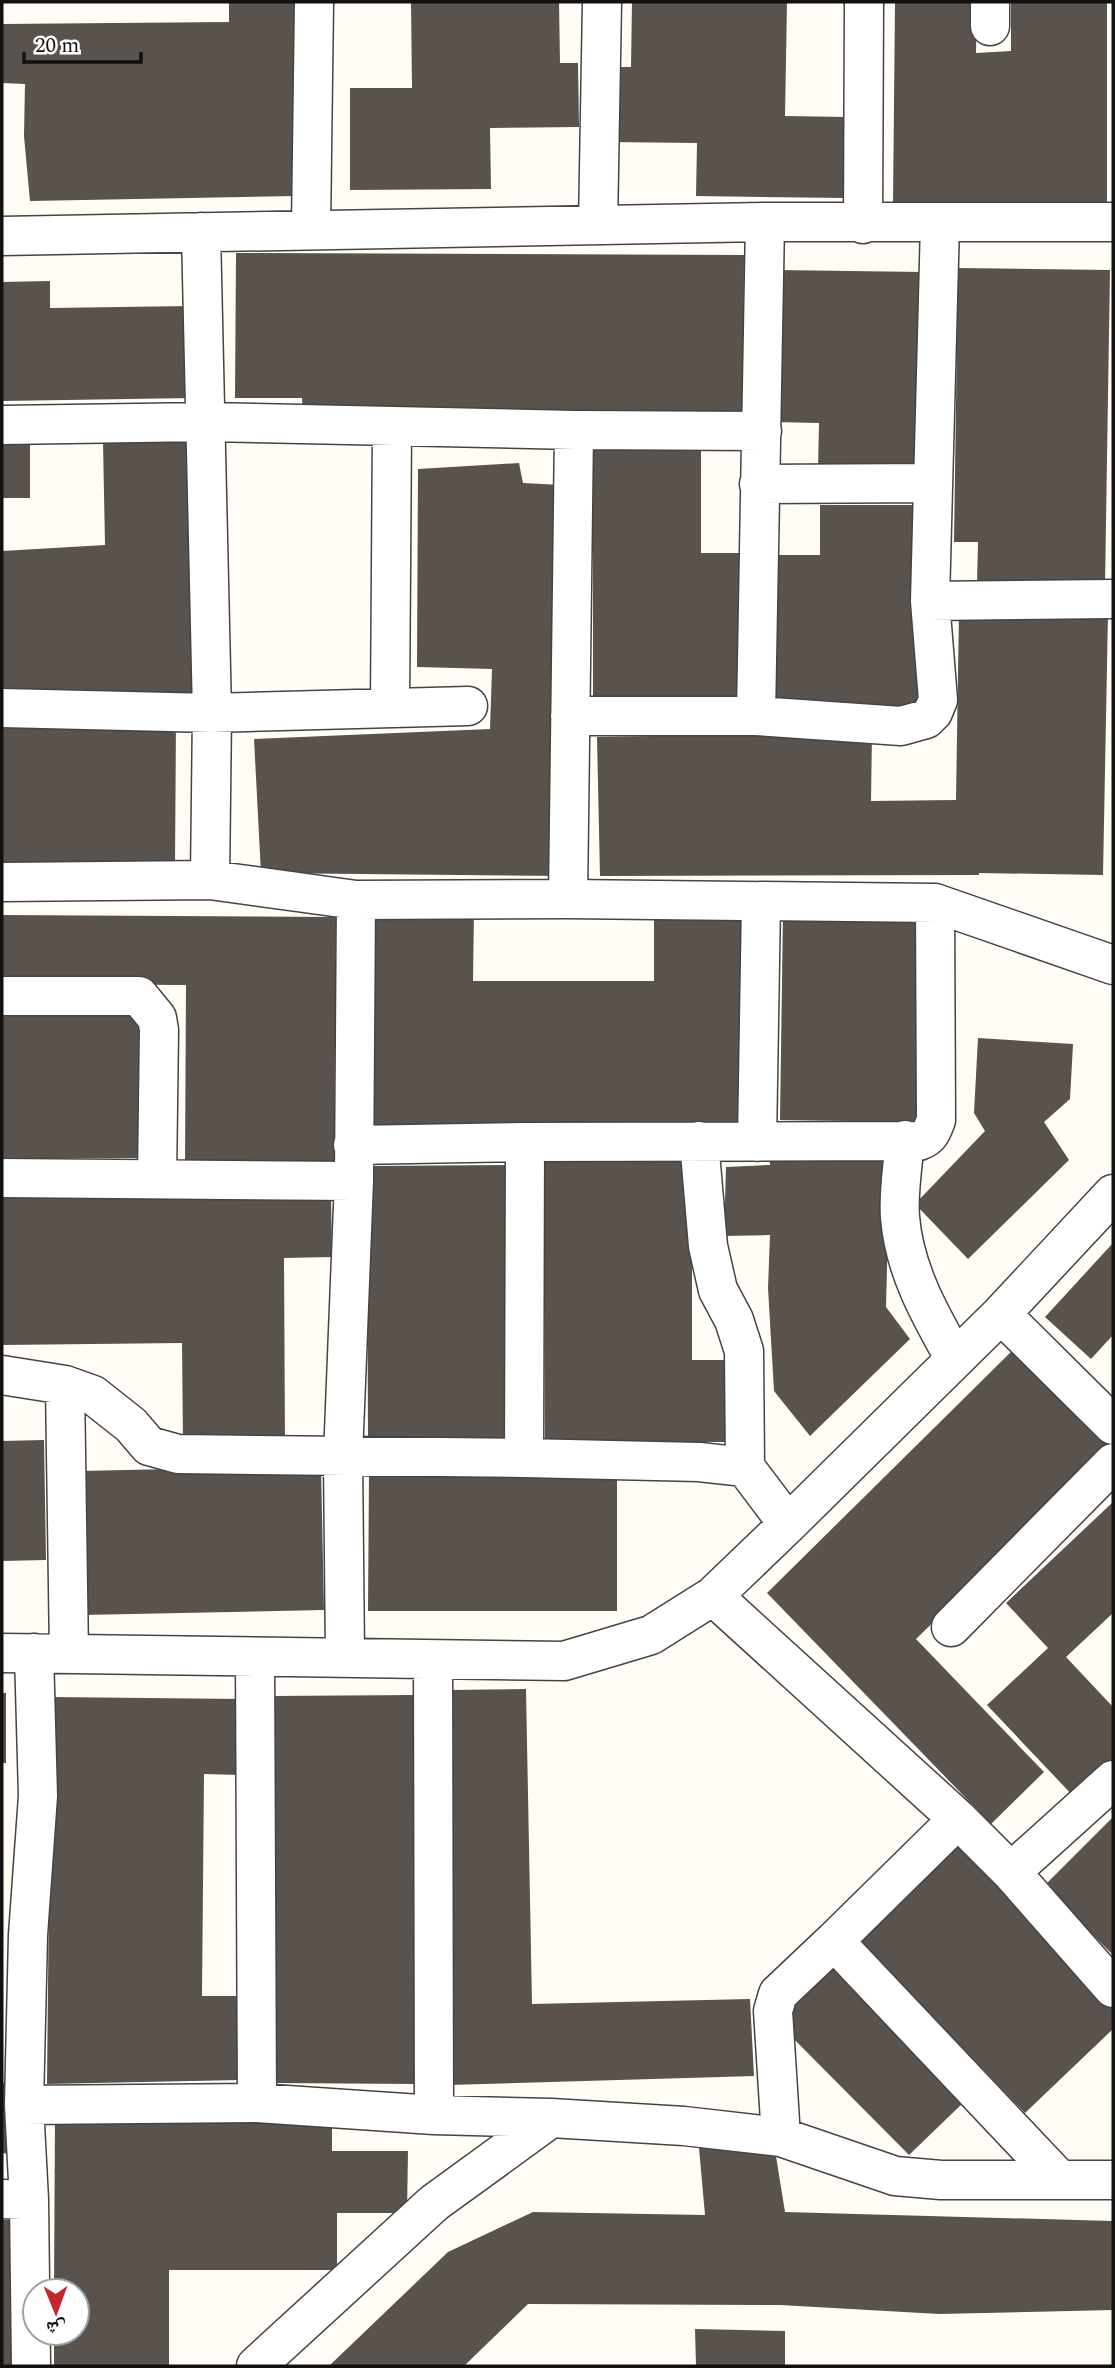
<svg xmlns="http://www.w3.org/2000/svg" width="1115" height="2368" font-family="Spectral,'Noto Naskh Arabic',serif">
  <style>
    .building { fill: #5a524d }
    .lines { fill: none; stroke-linecap: round; stroke-linejoin: round }
    .minor-casing { stroke: #444; stroke-width: 41 }
    .minor { stroke: #fff; stroke-width: 38 }
  </style>
  <rect width="100%" height="100%" fill="#fffdf5"/>
  <!-- building -->
  <path class="building" d="M229 2H301L296 196 30 201 24 136 25 84 2 83V24L229 22Z
    M411 2H559L560 63H578L579 127 490 128 491 189 350 190V88H412Z
    M632 2H787L785 116 847 117 846 198 696 196 697 143 608 142 609 67H631Z
    M895 2H977L976 53 1011 51V2H1107V208L893 203Z
    M236 253 744 255 743 418 303 417 302 398H235Z
    M958 268 1110 270 1105 586 977 584 978 542H954Z
    M776 270 923 272 920 471 818 470 819 423 774 422Z
    M50 281V308L190 306 192 398 2 401V282Z
    M2 434H30V498H2Z
    M192 439 193 696H2V551L105 545 103 442Z
    M593 443H701V553H740V708L593 709Z
    M519 463 523 483 562 485 559 876 261 873 254 739 490 729 492 669 417 667 418 469Z
    M820 505H918L917 707 775 706V555H820Z
    M959 611 1108 613 1103 875 979 873V875L600 876 597 737 872 732 871 801 956 800Z
    M2 719 176 720 175 866 2 865Z
    M369 909 474 910 473 981H654V911H748L747 1128 368 1126Z
    M783 912 924 914 921 1122 780 1120Z
    M2 915 336 917 334 1166 185 1165 186 985 2 984Z
    M2 1015 148 1016 147 1158H2Z
    M978 1038 1073 1044 1070 1099 1044 1122 1069 1160 968 1259 915 1204 985 1131 974 1113Z
    M890 1152 886 1307 910 1339 810 1436 774 1391 768 1288 770 1235 724 1236 726 1167 770 1165 769 1154Z
    M544 1162H692V1360H735V1442H545Z
    M512 1165V1440L368 1439 367 1166Z
    M331 1194 332 1257 284 1258 285 1444 183 1445 182 1343 2 1345V1197Z
    M1113 1243V1335L1091 1359 1045 1317Z
    M1016 1347 1113 1447 916 1639 1044 1772 991 1824 767 1593Z
    M44 1440 46 1560 2 1561V1441Z
    M321 1466 324 1610 82 1615 79 1471Z
    M369 1473H617V1611H368Z
    M1113 1502V1613L1066 1657 1113 1707V1764L1076 1799 987 1705 1048 1648 1006 1603Z
    M526 1689 532 2004 750 1999 754 2076 449 2085V1690Z
    M2 1693H6V1763H2Z
    M415 1695 416 2084 272 2083 271 1696Z
    M51 1697 241 1699V1775L204 1774 202 1996H239V2080L47 2084Z
    M1113 1817V1955L1044 1886Z
    M958 1842 1113 2004V2029L1025 2113 857 1938Z
    M834 1967 965 2101 909 2155 777 2022Z
    M2 2083 11 2084 9 2154 2 2153Z
    M55 2116 332 2117V2151H408L407 2213H337V2270H169V2366H54V2333H77V2291H54Z
    M774 2144 785 2212 1113 2221V2310L939 2314 780 2305 528 2304 464 2366H329L448 2252 533 2212 705 2215 699 2148Z
    M2 2220H13L12 2366H2Z
    M695 2329 785 2331V2366H696Z"/>
  <g class="lines">
    <!-- minor casing -->
    <g class="minor-casing">
      <path id="minor" d="M990 2V26
        M863 224 864 2
        M598 225 602 2
        M311 229 314 2
        M201 232 212 713 210 880
        M2 236 765 222H1113
        M2 425 205 422 574 430 762 431
        M759 484 932 483
        M930 601 1113 599
        M390 707 392 427
        M2 708 212 713 468 706
        M570 716H756L901 726 926 719 933 712 938 700 930 601 940 223
        M756 716 765 222
        M2 882 210 880 356 900 568 899 935 903 1113 965
        M568 899 574 430
        M2 996H139L157 1018 159 1030 157 1179
        M905 1140C903 1165 898 1192 900 1217 904 1269 930 1315 955 1359
        M699 1141 708 1246 718 1290 734 1320 744 1351 745 1467
        M757 1142 761 901
        M353 1145 525 1142 919 1141C930 1137 932 1131 936 1120L935 903
        M2 1178 354 1181
        M1001 1314 1113 1425
        M2 1375 65 1385 93 1395 131 1425 149 1446 178 1454 524 1458 699 1462 745 1467 788 1524
        M65 1385 69 1654
        M524 1458 525 1142
        M713 1596 958 1819 1011 1872 1113 1988
        M951 1627 1113 1463
        M2 1653 564 1661 651 1635 713 1596 788 1524 1001 1314 1113 1194
        M255 1657 257 2103
        M345 1657 343 1457 354 1181 356 900
        M433 1660 434 2115
        M958 1819 834 1941 1058 2178
        M1011 1872 1113 1780
        M24 2105 257 2103 434 2115 551 2118 684 2126 781 2137 895 2176 941 2180H1113
        M781 2137 773 2011 778 1994 834 1941
        M2 2199 29 2200 24 2105 28 1935 38 1796 34 1653
        M29 2200 31 2366
        M256 2366 434 2203 551 2118"/>
    </g>
    <!-- minor -->
    <use href="#minor" class="minor"/>
  </g>
  <!-- border -->
  <rect width="1115" height="2368" fill="none" stroke="#111111" stroke-width="7"/>
  <!-- north arrow -->
  <g transform="translate(56 2312) rotate(179)"><circle r="33" fill="#ffffff" stroke="#a0a0a0" stroke-width="2"/>
  <path d="M0-5L12 26L0 18L-12 26Z" fill="#c4262e"/>
  <text y="-10" font-size="19" font-weight="bold" text-anchor="middle" fill="#111111">ش</text>
  </g>
  <!-- scale -->
  <path d="M24 52v10h117v-10" fill="none" stroke="#111111" stroke-width="3.5"/>
  <text x="35" y="52" font-size="21" fill="#111111" stroke="#ffffff" stroke-width="5" paint-order="stroke">20 m</text>
</svg>
